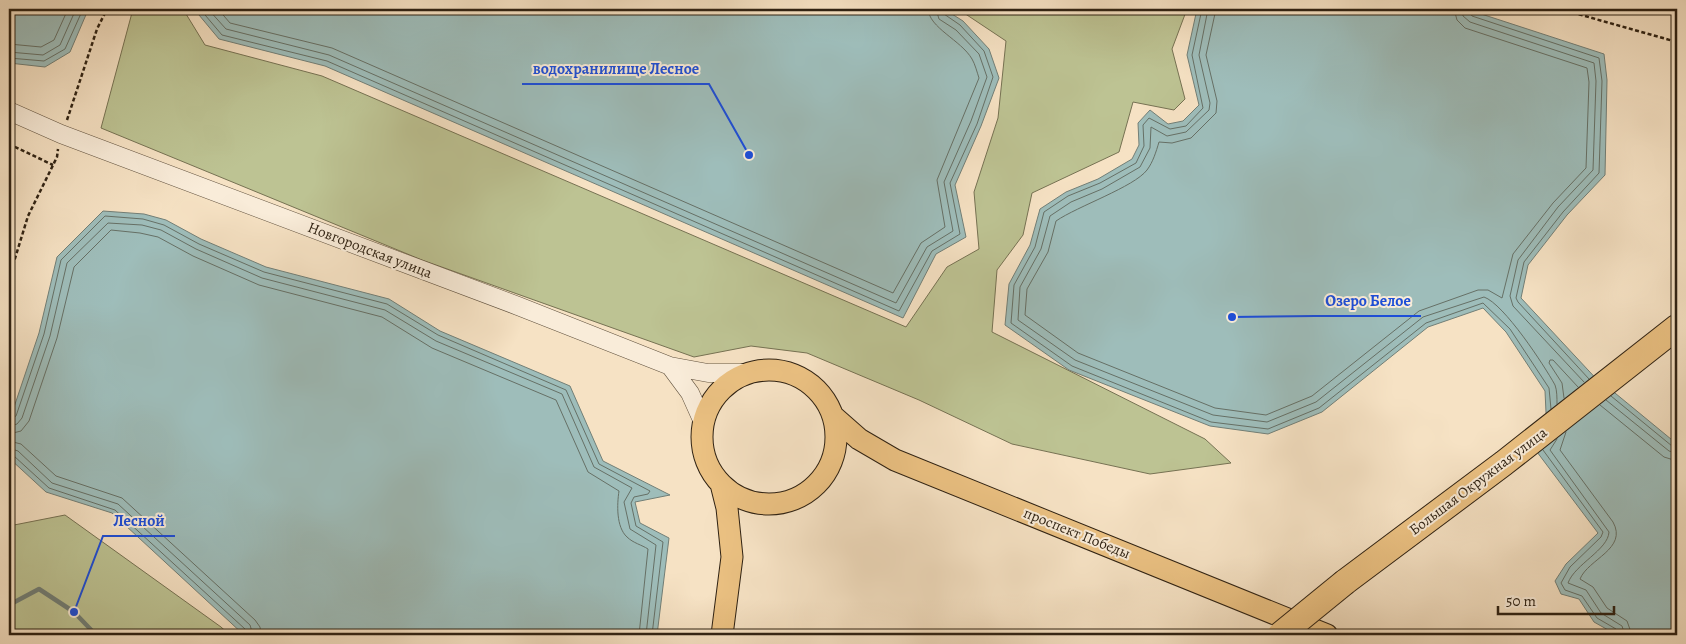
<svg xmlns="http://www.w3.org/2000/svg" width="1686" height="644" font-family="Alegreya,serif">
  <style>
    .green { fill: #bdc393; stroke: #767253 }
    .water { fill: #9ebdba; stroke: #727f77 }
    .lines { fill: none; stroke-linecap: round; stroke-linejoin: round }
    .shore { stroke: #667066; stroke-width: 1 }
    .stream { stroke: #727f77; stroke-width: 4.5 }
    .minor-casing { stroke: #61523f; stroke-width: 19 }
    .major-casing { stroke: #2f2213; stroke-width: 23 }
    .highway-casing { stroke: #2f2213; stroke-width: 27 }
    .path { stroke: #2f2213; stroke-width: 2.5; stroke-dasharray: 4 2.5; stroke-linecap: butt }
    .minor { stroke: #f9ecd9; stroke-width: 18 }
    .major { stroke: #ebc182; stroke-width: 21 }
    .highway { stroke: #ebc182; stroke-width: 25 }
    .highway-bridge-casing { stroke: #2f2213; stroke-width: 27; stroke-linecap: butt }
    .highway-bridge { stroke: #ebc182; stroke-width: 25 }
    .labels { text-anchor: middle; stroke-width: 4; stroke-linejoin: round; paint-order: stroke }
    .street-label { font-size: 15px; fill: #2f2213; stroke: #f9ecd9 }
    .leader { fill: none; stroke: #1d4ed8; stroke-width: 2 }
    .callout-dot { fill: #1d4ed8; stroke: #f9ecd9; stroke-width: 2 }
    .callout-label { font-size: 16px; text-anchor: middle; font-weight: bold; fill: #1d4ed8; stroke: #f9ecd9; stroke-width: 4; stroke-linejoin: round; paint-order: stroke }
  </style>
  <rect width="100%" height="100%" fill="#f6e2c4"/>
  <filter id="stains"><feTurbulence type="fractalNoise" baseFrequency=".004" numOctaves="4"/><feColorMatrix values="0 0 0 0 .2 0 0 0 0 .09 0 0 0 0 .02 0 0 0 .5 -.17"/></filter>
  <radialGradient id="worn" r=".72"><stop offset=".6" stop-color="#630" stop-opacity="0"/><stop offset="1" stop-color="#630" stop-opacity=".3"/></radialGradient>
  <!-- green -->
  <path class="green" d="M133 9H183L205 45 322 76 906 327 947 267 979 249 974 192 998 118 1006 41 958 9H1187L1172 49 1185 99 1174 110 1133 102 1119 152 1032 193 1023 235 997 270 992 332 1205 439 1231 463 1150 474 1012 444 919 400 807 353 751 346 694 357 422 260 101 128Z
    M65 515 221 627 230 635H9V526Z"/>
  <!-- water -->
  <path class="water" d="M9 9H87L88 10 70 52 45 67 9 63Z
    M194 9H944L963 21 989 49 999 78 981 126 955 185 966 237 936 254 903 318 325 66 219 39Z
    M1197 9H1466L1604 54 1607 80 1605 175 1567 215 1528 265 1521 298 1602 385 1604 384 1677 444V635H1617L1594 622 1579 599 1561 594 1555 581 1566 564 1598 533 1534 448 1547 434 1545 391 1506 332 1483 308 1428 327 1322 412 1268 434 1210 426 1069 370 1005 325 1009 284 1030 245 1040 209 1066 192 1098 179 1132 159 1139 145 1138 123 1150 110 1168 124 1183 121 1199 105 1187 55Z
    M103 211 144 214 166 220 201 239 266 267 389 299 440 331 570 386 603 461 670 495 635 502 640 523 669 538 657 635H244L112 513 46 492 9 458V422L39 333 57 257Z"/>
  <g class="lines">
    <!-- shore -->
    <path class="shore" d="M200 9 222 35 327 61 899 311 932 251 960 234 950 183 977 124 993 77 984 51 960 25 944 14 942 9
      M208 9 226 29 329 55 896 303 927 247 953 231 944 182 971 121 987 77 979 54 956 30 939 19 936 9
      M218 9 230 23 332 48 893 293 921 243 945 227 937 180 979 78C977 72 975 64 972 59 961 40 929 28 928 9
      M1202 9 1192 55 1203 108 1186 126 1170 129 1149 118 1143 125 1144 146 1136 163 1100 183 1068 196 1044 212 1035 247 1014 285 1011 323 1072 366 1211 422 1268 429 1319 408 1426 323 1483 303 1510 329 1549 388 1551 409
      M1208 9 1199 55 1210 103 1209 110 1186 132 1167 136 1151 127 1150 148 1140 167 1102 189 1071 202 1050 216 1041 249 1020 287 1018 320 1075 360 1213 415 1267 422 1316 402 1423 317 1484 297C1504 304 1544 365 1555 385 1557 390 1557 398 1557 404
      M1216 9 1206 55 1217 101 1216 113 1191 138 1172 143 1159 142C1156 152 1153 162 1147 170 1134 187 1078 206 1056 221L1048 252 1027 289 1025 315 1078 353 1215 408 1266 415 1312 396 1419 311 1478 290H1488L1502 298 1513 254 1553 203 1586 168 1589 82 1587 68 1465 28 1457 20 1454 9
      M1462 9 1463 16 1470 22 1594 63 1596 81 1593 170 1558 207 1518 260 1510 296 1513 306 1584 382
      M1468 9 1472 16 1599 58 1602 81 1599 173 1563 212 1524 262 1516 298 1518 302 1589 379
      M9 44 41 47 54 40 68 9
      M9 52 43 55 60 45 76 9
      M9 58 44 61 65 49 83 9
      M1611 396 1672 446 1677 447
      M1564 398 1562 383 1549 363 1550 360H1553L1578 387
      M1606 400 1669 451 1677 453
      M1600 405 1664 457 1677 461
      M9 420 16 416 44 334 61 260 105 216 143 219 164 225 199 244 264 272 387 304 438 335 566 390 599 464 650 491 648 494 634 497 631 503 636 526 663 542 652 635
      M9 427 17 424 22 418 50 336 67 263 108 223 142 225 161 230 196 249 262 278 385 310 436 341 562 394 594 467 632 488 624 502 630 529 656 545 646 635
      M1566 432 1560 450 1613 522C1628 549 1588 559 1580 579L1593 587 1607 608 1627 621 1632 635
      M9 434 21 431 29 421 57 338 74 267 111 230 140 233 158 237 193 256 259 285 382 317 432 348 556 400 588 472 619 491C617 504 616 527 627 537 633 543 642 545 648 549L639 635
      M1557 439 1550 450 1609 532C1608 550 1575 564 1568 583L1586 590 1601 613 1622 626 1625 635
      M9 441 21 444 56 476 122 498 255 620 260 627 261 635
      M9 448 18 451 52 483 118 504 250 625 253 635
      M1543 450 1603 532 1601 537 1570 567 1561 583 1565 590 1582 596 1597 618 1616 629 1618 635
      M9 454 14 456 49 488 115 510 245 629 247 635"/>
    <!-- stream -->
    <path class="stream" d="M9 605 39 589 74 612 96 635"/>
    <!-- minor casing -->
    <g class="minor-casing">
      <path id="minor" d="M9 111 61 134 518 306 670 366 708 373H745
        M670 366 690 393 703 422"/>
    </g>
    <!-- major casing -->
    <g class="major-casing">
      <path id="major" d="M702 437a67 67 0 1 1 134 0a67 67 0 1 1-134 0Z
        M834 417 859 439 895 460 1327 635
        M721 484 727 508 732 557 722 635"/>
    </g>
    <!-- highway casing -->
    <g class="highway-casing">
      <path id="highway" d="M1345 582 1504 463 1677 327"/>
    </g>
    <!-- path -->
    <path class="path" d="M1560 9 1677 42
      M67 120 97 29 107 9
      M9 144 53 165
      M9 278 28 216 57 157 58 149"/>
    <!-- minor -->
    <use href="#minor" class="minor"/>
    <!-- major -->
    <use href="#major" class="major"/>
    <!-- highway -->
    <use href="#highway" class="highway"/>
    <!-- highway-bridge casing -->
    <g class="highway-bridge-casing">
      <path id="highway-bridge" d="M1280 635 1345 582"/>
    </g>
    <!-- highway-bridge -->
    <use href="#highway-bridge" class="highway-bridge"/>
  </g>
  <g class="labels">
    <!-- street labels -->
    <g class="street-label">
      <text transform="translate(370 250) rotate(21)" y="5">Новгородская улица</text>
      <text transform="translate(1478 481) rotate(-37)" y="5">Большая Окружная улица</text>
      <text transform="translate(1077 533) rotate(22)" y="5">проспект Победы</text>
    </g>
  </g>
  <!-- callouts -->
  <path class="leader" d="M749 155L709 84H522M1232 317L1315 316H1421M74 612L103 536H175"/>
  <g class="callout-dot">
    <circle cx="749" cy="155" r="5"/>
    <circle cx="1232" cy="317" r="5"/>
    <circle cx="74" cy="612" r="5"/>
  </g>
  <g class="callout-label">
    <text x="616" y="74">водохранилище Лесное</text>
    <text x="1368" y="306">Озеро Белое</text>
    <text x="139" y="526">Лесной</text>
  </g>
  <!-- margin -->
  <rect width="1686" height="644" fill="none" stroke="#f6e2c4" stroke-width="30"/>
  <rect x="10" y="10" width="1666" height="624" fill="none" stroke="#2f2213" stroke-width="2.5"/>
  <rect x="15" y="15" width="1656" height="614" fill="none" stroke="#2f2213"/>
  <!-- scale -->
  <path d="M1498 606v8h116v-8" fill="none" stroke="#2f2213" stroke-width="2.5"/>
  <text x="1506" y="606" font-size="15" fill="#2f2213" stroke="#f9ecd9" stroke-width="4" paint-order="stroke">50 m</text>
  <rect width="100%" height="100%" filter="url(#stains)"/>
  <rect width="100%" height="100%" fill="url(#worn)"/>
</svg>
